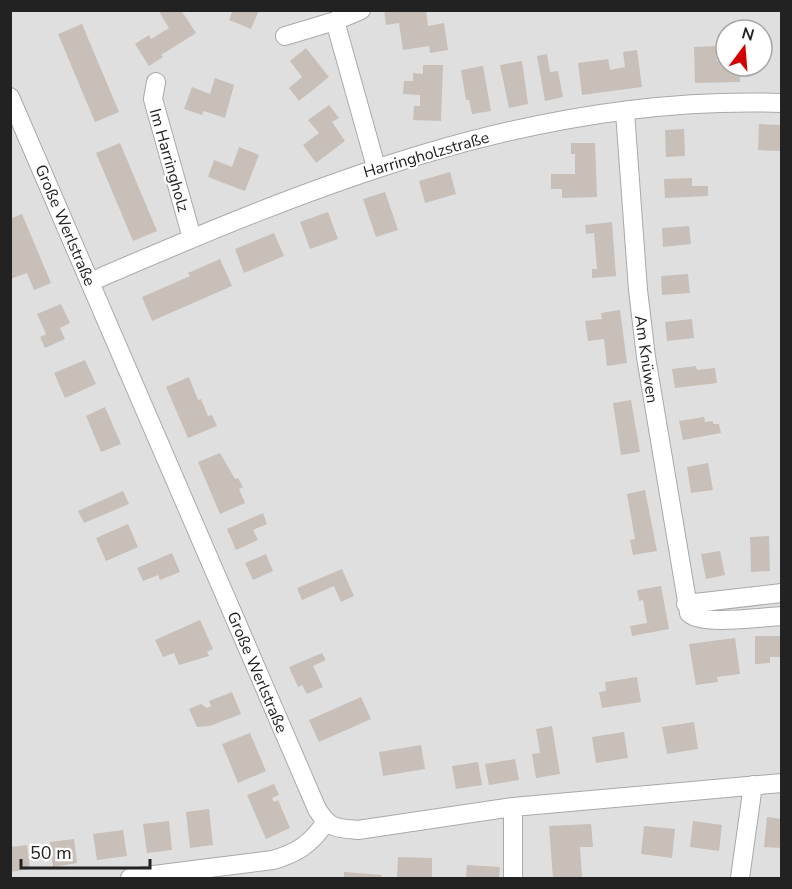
<svg xmlns="http://www.w3.org/2000/svg" width="792" height="889" font-family="'Nunito Sans',sans-serif">
  <style>
    .residential { fill: #e0dfdf; fill-rule: evenodd }
    .building { fill: #c7bfb8 }
    .lines { fill: none; stroke-linecap: round; stroke-linejoin: round }
    .minor-casing { stroke: #a9a9a9; stroke-width: 20 }
    .minor { stroke: #fff; stroke-width: 18 }
    .labels { text-anchor: middle; stroke-width: 4.5; stroke-linejoin: round; paint-order: stroke }
    .street-label { font-size: 16px; fill: #222; stroke: #fff }
  </style>
  <rect width="100%" height="100%" fill="#f2efe9"/>
  <!-- residential -->
  <path class="residential" d="M11 11H781V878H11ZM726 30H762V66H726Z"/>
  <!-- building -->
  <path class="building" d="M158 10H181L196 33 161 55 163 57 149 66 135 44 149 35 151 39 169 28Z
    M233 10H259L251 29 229 20Z
    M384 10H426L428 26 444 23 448 50 430 53 429 46 403 50 399 23 386 25Z
    M82 24 119 112 95 122 58 34Z
    M716 46 717 61H726V66H740V82L695 83 694 47Z
    M306 48 329 77 299 101 289 88 302 77 290 61Z
    M637 50 642 87 582 95 578 63 608 59 610 70 625 67 623 52Z
    M547 54 550 72 558 71 563 97 545 101 537 56Z
    M522 61 528 104 509 108 500 65Z
    M423 65H443L441 121 413 120 414 106H420V95L403 94 404 81H413V73L423 74Z
    M483 66 491 111 472 114 469 100H466L461 70Z
    M215 78 234 85 225 118 204 111 202 115 184 109 192 87 210 94Z
    M329 105 339 118 332 122 345 141 316 163 303 145 319 133 308 120Z
    M759 124 782 125V151L758 150Z
    M684 129 685 156 666 157 665 130Z
    M120 143 157 231 133 241 96 153Z
    M571 143H595L597 197 562 198V189H551V174H575V154H571Z
    M239 147 259 155 245 191 208 177 214 160 232 167Z
    M450 172 456 194 425 203 419 181Z
    M692 178V186H708V196L665 198 664 179Z
    M385 192 398 230 376 237 363 199Z
    M328 212 338 239 310 249 300 222Z
    M22 214 51 283 34 290 27 273 10 279V219Z
    M612 222 616 276 592 278V269H597L594 233 586 234 585 225Z
    M689 226 691 244 663 247 662 228Z
    M274 233 284 256 244 273 235 249Z
    M220 259 232 286 152 321 142 297 190 276 188 273Z
    M688 274 690 293 662 295 661 276Z
    M61 304 70 323 60 328 65 339 45 348 40 337 46 334 37 314Z
    M620 310 627 363 607 366 604 339 588 341 585 321 602 319 601 313Z
    M692 319 694 338 667 341 665 322Z
    M85 360 96 384 65 398 54 373Z
    M696 366 697 370 715 368 717 383 675 388 672 369Z
    M189 377 198 400 201 399 208 416 212 415 217 426 188 438 166 387Z
    M631 400 640 452 621 455 613 403Z
    M105 407 121 444 101 452 86 416Z
    M704 417 705 422 713 421V424H719L721 433 683 440 679 421Z
    M220 453 235 479 238 478 243 487 239 489 245 503 220 514 198 462Z
    M708 463 713 490 691 493 687 467Z
    M645 490 657 551 633 555 630 540 635 539 627 494Z
    M123 491 129 504 84 523 78 511Z
    M263 513 267 524 253 530 258 540 236 550 227 529Z
    M128 524 138 547 106 561 96 538Z
    M769 536 770 571 751 572 750 537Z
    M720 551 725 575 706 579 701 554Z
    M172 553 180 572 160 580 158 575 143 581 137 568Z
    M266 554 273 571 253 580 245 563Z
    M342 569 354 596 341 602 334 586 302 600 297 588Z
    M661 586 669 629 632 636 630 626 647 623 643 600 639 601 637 590Z
    M200 620 213 649 207 652 209 656 179 665 174 653 163 657 155 640Z
    M755 636H782V657H770V663L755 664Z
    M735 638 740 674 717 677 718 682 696 685 689 644Z
    M322 653 326 660 313 666 323 687 307 694 302 685 298 687 289 667Z
    M637 677 641 702 602 708 599 692 606 691 605 682Z
    M232 692 241 714 210 726 197 727 189 709 201 704 207 708 211 706 209 701Z
    M361 697 371 719 319 742 309 720Z
    M694 722 698 749 667 754 662 727Z
    M552 726 560 774 536 778 532 754 540 753 536 729Z
    M624 732 628 758 596 763 592 737Z
    M250 733 266 771 238 783 222 744Z
    M421 745 425 769 383 776 379 752Z
    M515 759 519 780 489 785 485 764Z
    M478 762 482 785 456 789 452 766Z
    M274 784 279 795 272 798 274 802 278 800 290 828 266 839 247 795Z
    M209 809 213 845 190 848 186 812Z
    M767 817 782 819V848L764 847Z
    M169 821 172 850 147 853 143 824Z
    M693 821 722 825 719 851 690 847Z
    M591 824 593 847H580L582 877 553 878 549 826Z
    M644 826 675 829 672 858 641 854Z
    M123 830 127 856 97 860 93 834Z
    M74 839 77 863 53 867 50 842Z
    M27 845 30 869 10 872V847Z
    M398 857 432 858V878H397Z
    M467 865 500 867 499 878H466Z
    M344 872 382 875 381 878H344Z"/>
  <g class="lines">
    <!-- minor casing -->
    <g class="minor-casing">
      <path id="minor" d="M361 10 335 21 376 167
        M285 36 335 21
        M156 82 153 99 192 238
        M10 97 317 809C329 829 336 828 358 830L513 807 782 783
        M625 112 638 290 646 357 689 613C700 626 762 617 782 616
        M90 282C312 186 534 94 782 103
        M686 604 782 593
        M130 878 273 860C297 853 311 844 325 823
        M513 878V807
        M740 878 753 785"/>
    </g>
    <!-- minor -->
    <use href="#minor" class="minor"/>
  </g>
  <g class="labels">
    <!-- street labels -->
    <g class="street-label">
      <text transform="translate(426 154) rotate(-16)" y="6">Harringholzstraße</text>
      <text transform="translate(170 160) rotate(74)" y="6">Im Harringholz</text>
      <text transform="translate(66 225) rotate(67)" y="6">Große Werlstraße</text>
      <text transform="translate(647 359) rotate(82)" y="6">Am Knüwen</text>
      <text transform="translate(258 672) rotate(67)" y="6">Große Werlstraße</text>
    </g>
  </g>
  <!-- border -->
  <rect width="792" height="889" fill="none" stroke="#222222" stroke-width="24"/>
  <!-- north arrow -->
  <g transform="translate(744 48) rotate(16)"><circle r="28" fill="#ffffff" stroke="#a7a7a7" stroke-width="1.5"/>
  <path d="M0-4.5L10 22L0 15L-10 22Z" fill="#d40000"/>
  <text y="-9" font-size="16" font-weight="bold" text-anchor="middle" fill="#222222">N</text>
  </g>
  <!-- scale -->
  <path d="M21 859v9h129v-9" fill="none" stroke="#222222" stroke-width="3"/>
  <text x="30" y="859" font-size="18" fill="#222222" stroke="#ffffff" stroke-width="4.5" paint-order="stroke">50 m</text>
</svg>
